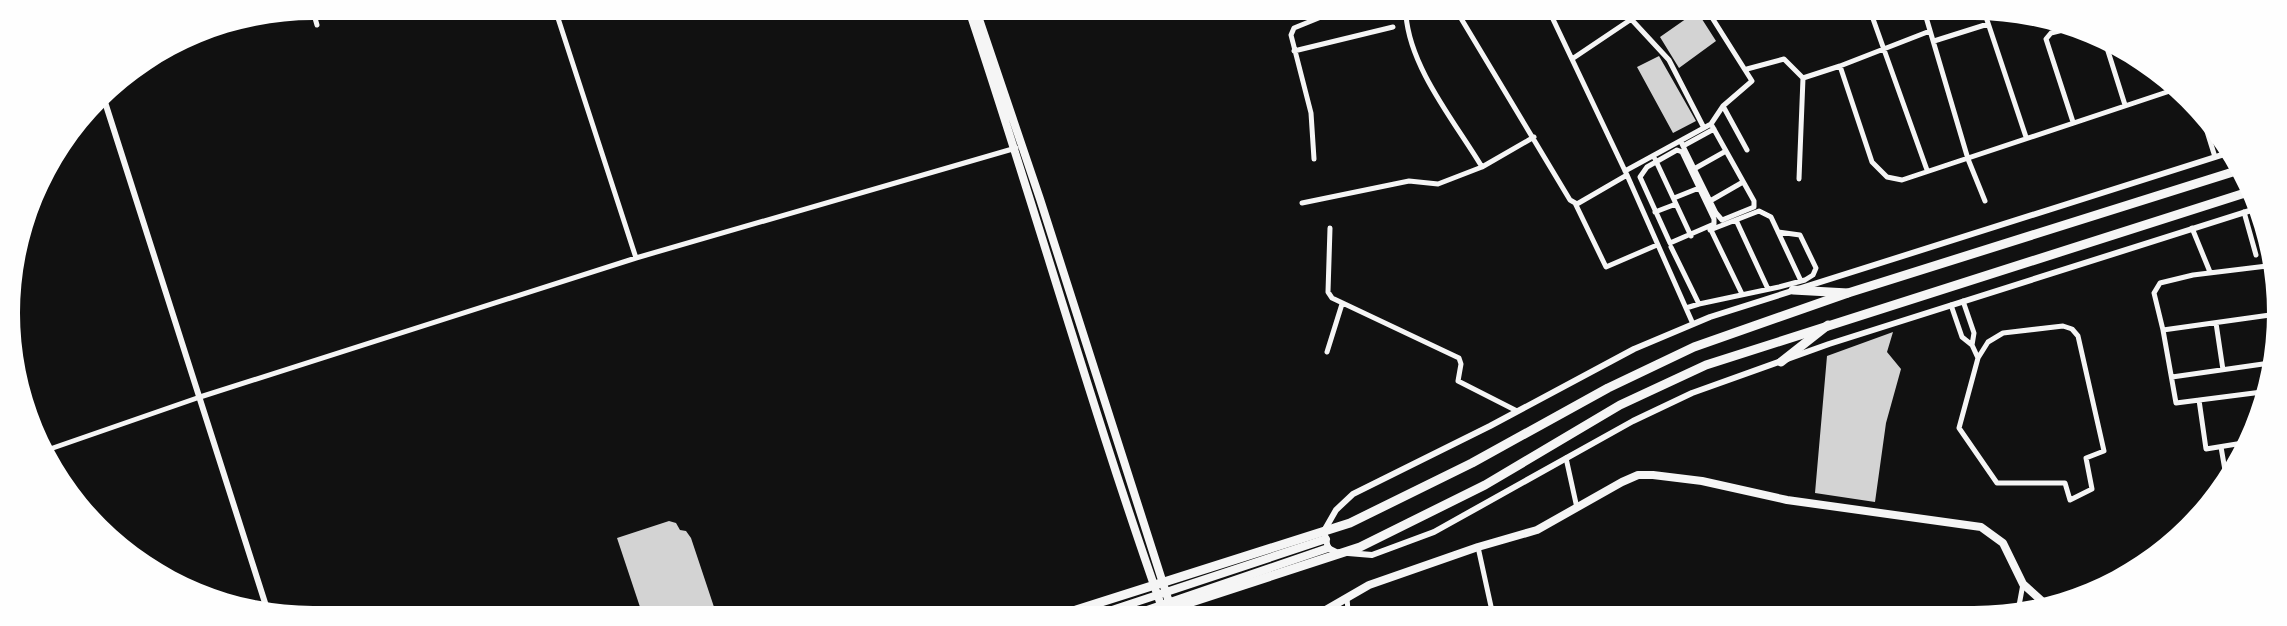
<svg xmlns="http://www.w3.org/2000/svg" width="2287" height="626" font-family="'Fira Sans Condensed',sans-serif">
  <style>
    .building { fill: #d3d3d3 }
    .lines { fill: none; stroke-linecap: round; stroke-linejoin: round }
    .minor { stroke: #f5f5f5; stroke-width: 5 }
    .tertiary { stroke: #f5f5f5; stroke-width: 6 }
    .primary { stroke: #f5f5f5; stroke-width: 8 }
    .trunk { stroke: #f5f5f5; stroke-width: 9 }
    .motorway { stroke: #f5f5f5; stroke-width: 9 }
  </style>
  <rect width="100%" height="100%" fill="#111"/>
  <!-- building -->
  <path class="building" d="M1690 16H1700L1716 41 1679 68 1660 37Z
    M1659 56 1696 121 1673 133 1637 67Z
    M1893 332 1887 352 1901 369 1886 423 1875 502 1815 493 1827 356Z
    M669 521 676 523 680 530 686 531 691 538 715 610H641L617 538Z"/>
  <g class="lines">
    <!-- minor -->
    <path class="minor" d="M313 11 317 25
      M556 12 636 258
      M1406 15C1410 68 1455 122 1482 167L1534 137
      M1459 15 1570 200 1577 204 1627 175
      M1551 15 1627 175 1693 324
      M1872 16 1927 170
      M1926 17 1968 159 1985 201
      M1986 17 2026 137
      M1631 19 1669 60 1704 128
      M2063 30 2051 33 2046 39 2073 122
      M1934 41 1988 24
      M2107 48 2125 105
      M1294 51 1393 27
      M1572 59 1636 16
      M1840 66 1872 162 1887 177 1902 180 2170 91
      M1747 69 1784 59 1803 78 1840 66 1930 31
      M1723 106 1747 150
      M2205 125 2215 157
      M1681 142 1716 213 1722 220 1754 207V201L1711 124
      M1683 146 1714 129
      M1677 150 1682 152 1714 219V224L1670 243 1640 177 1647 167Z
      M1314 159 1311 113 1291 35 1294 28 1326 15
      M1655 159 1691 236
      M1694 169 1726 151
      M1625 171 1711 124 1723 106 1752 81 1711 16
      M1799 179 1803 78
      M1674 198 1699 188
      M1710 201 1743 182
      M1302 203 1409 181 1438 184 1482 167
      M1575 203 1606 267 1657 245
      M1655 212 1676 204
      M2244 212 2256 255
      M1736 220 1768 289
      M1330 228 1328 292 1332 298 1459 358 1461 364 1458 381 1517 411
      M2192 228 2210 272
      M1710 230 1759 211 1771 217 1801 281
      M1711 230 1742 294
      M1671 247 1699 304 1779 287 1805 280 1813 275 1816 268 1800 235 1778 232
      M1963 301 1974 333 1972 345
      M1951 305 1962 337 1972 345 1978 358 1959 428 1997 483H2065L2070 500 2092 489 2086 458 2104 451 2078 336 2072 329 2063 326 2003 333 1988 342 1978 358
      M1686 308 1699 304
      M2216 323 2223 370
      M2163 330 2270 315
      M1327 352 1342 304
      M2172 377 2270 363
      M2262 392 2176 403 2163 330 2154 293 2160 283 2193 275 2267 266 2270 288
      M2199 400 2206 449 2243 443
      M2221 447 2226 476
      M50 449 200 397 636 258 1016 148
      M1566 458 1577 508
      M1478 547 1492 611
      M1347 598 1348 611
      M2018 611 2023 584"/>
    <!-- tertiary -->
    <path class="tertiary" d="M104 99 267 609
      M2228 153 1710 317 1634 349 1490 426 1353 494 1336 510 1324 531 1328 548 1336 552 1372 555 1434 532 1633 421 1692 393 1829 344 2252 210"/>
    <!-- primary -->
    <path class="primary" d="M970 13C1036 210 1092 410 1161 605
      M977 13 1040 199 1169 602
      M1109 611 1326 539
      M1144 611 1328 548
      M1324 611 1369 585 1478 547 1537 530 1622 482 1638 475H1653L1702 481 1787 500 1981 527 2003 543 2023 584 2044 603"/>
    <!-- trunk -->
    <path class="trunk" d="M1076 610 1350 523 1472 463 1608 388 1694 347 1848 293 2236 171
      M1164 611 1360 547 1485 485 1620 405 1706 365 2245 193"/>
    <!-- motorway -->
    <path class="motorway" d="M1793 290 1848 293
      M1781 362 1828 325"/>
  </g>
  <!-- crop -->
  <path d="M0 0H2287V626H0ZM313 20H1974A293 293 0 0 1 2267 313V313A293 293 0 0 1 1974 606H313A293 293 0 0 1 20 313V313A293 293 0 0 1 313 20Z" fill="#fefefe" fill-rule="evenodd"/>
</svg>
